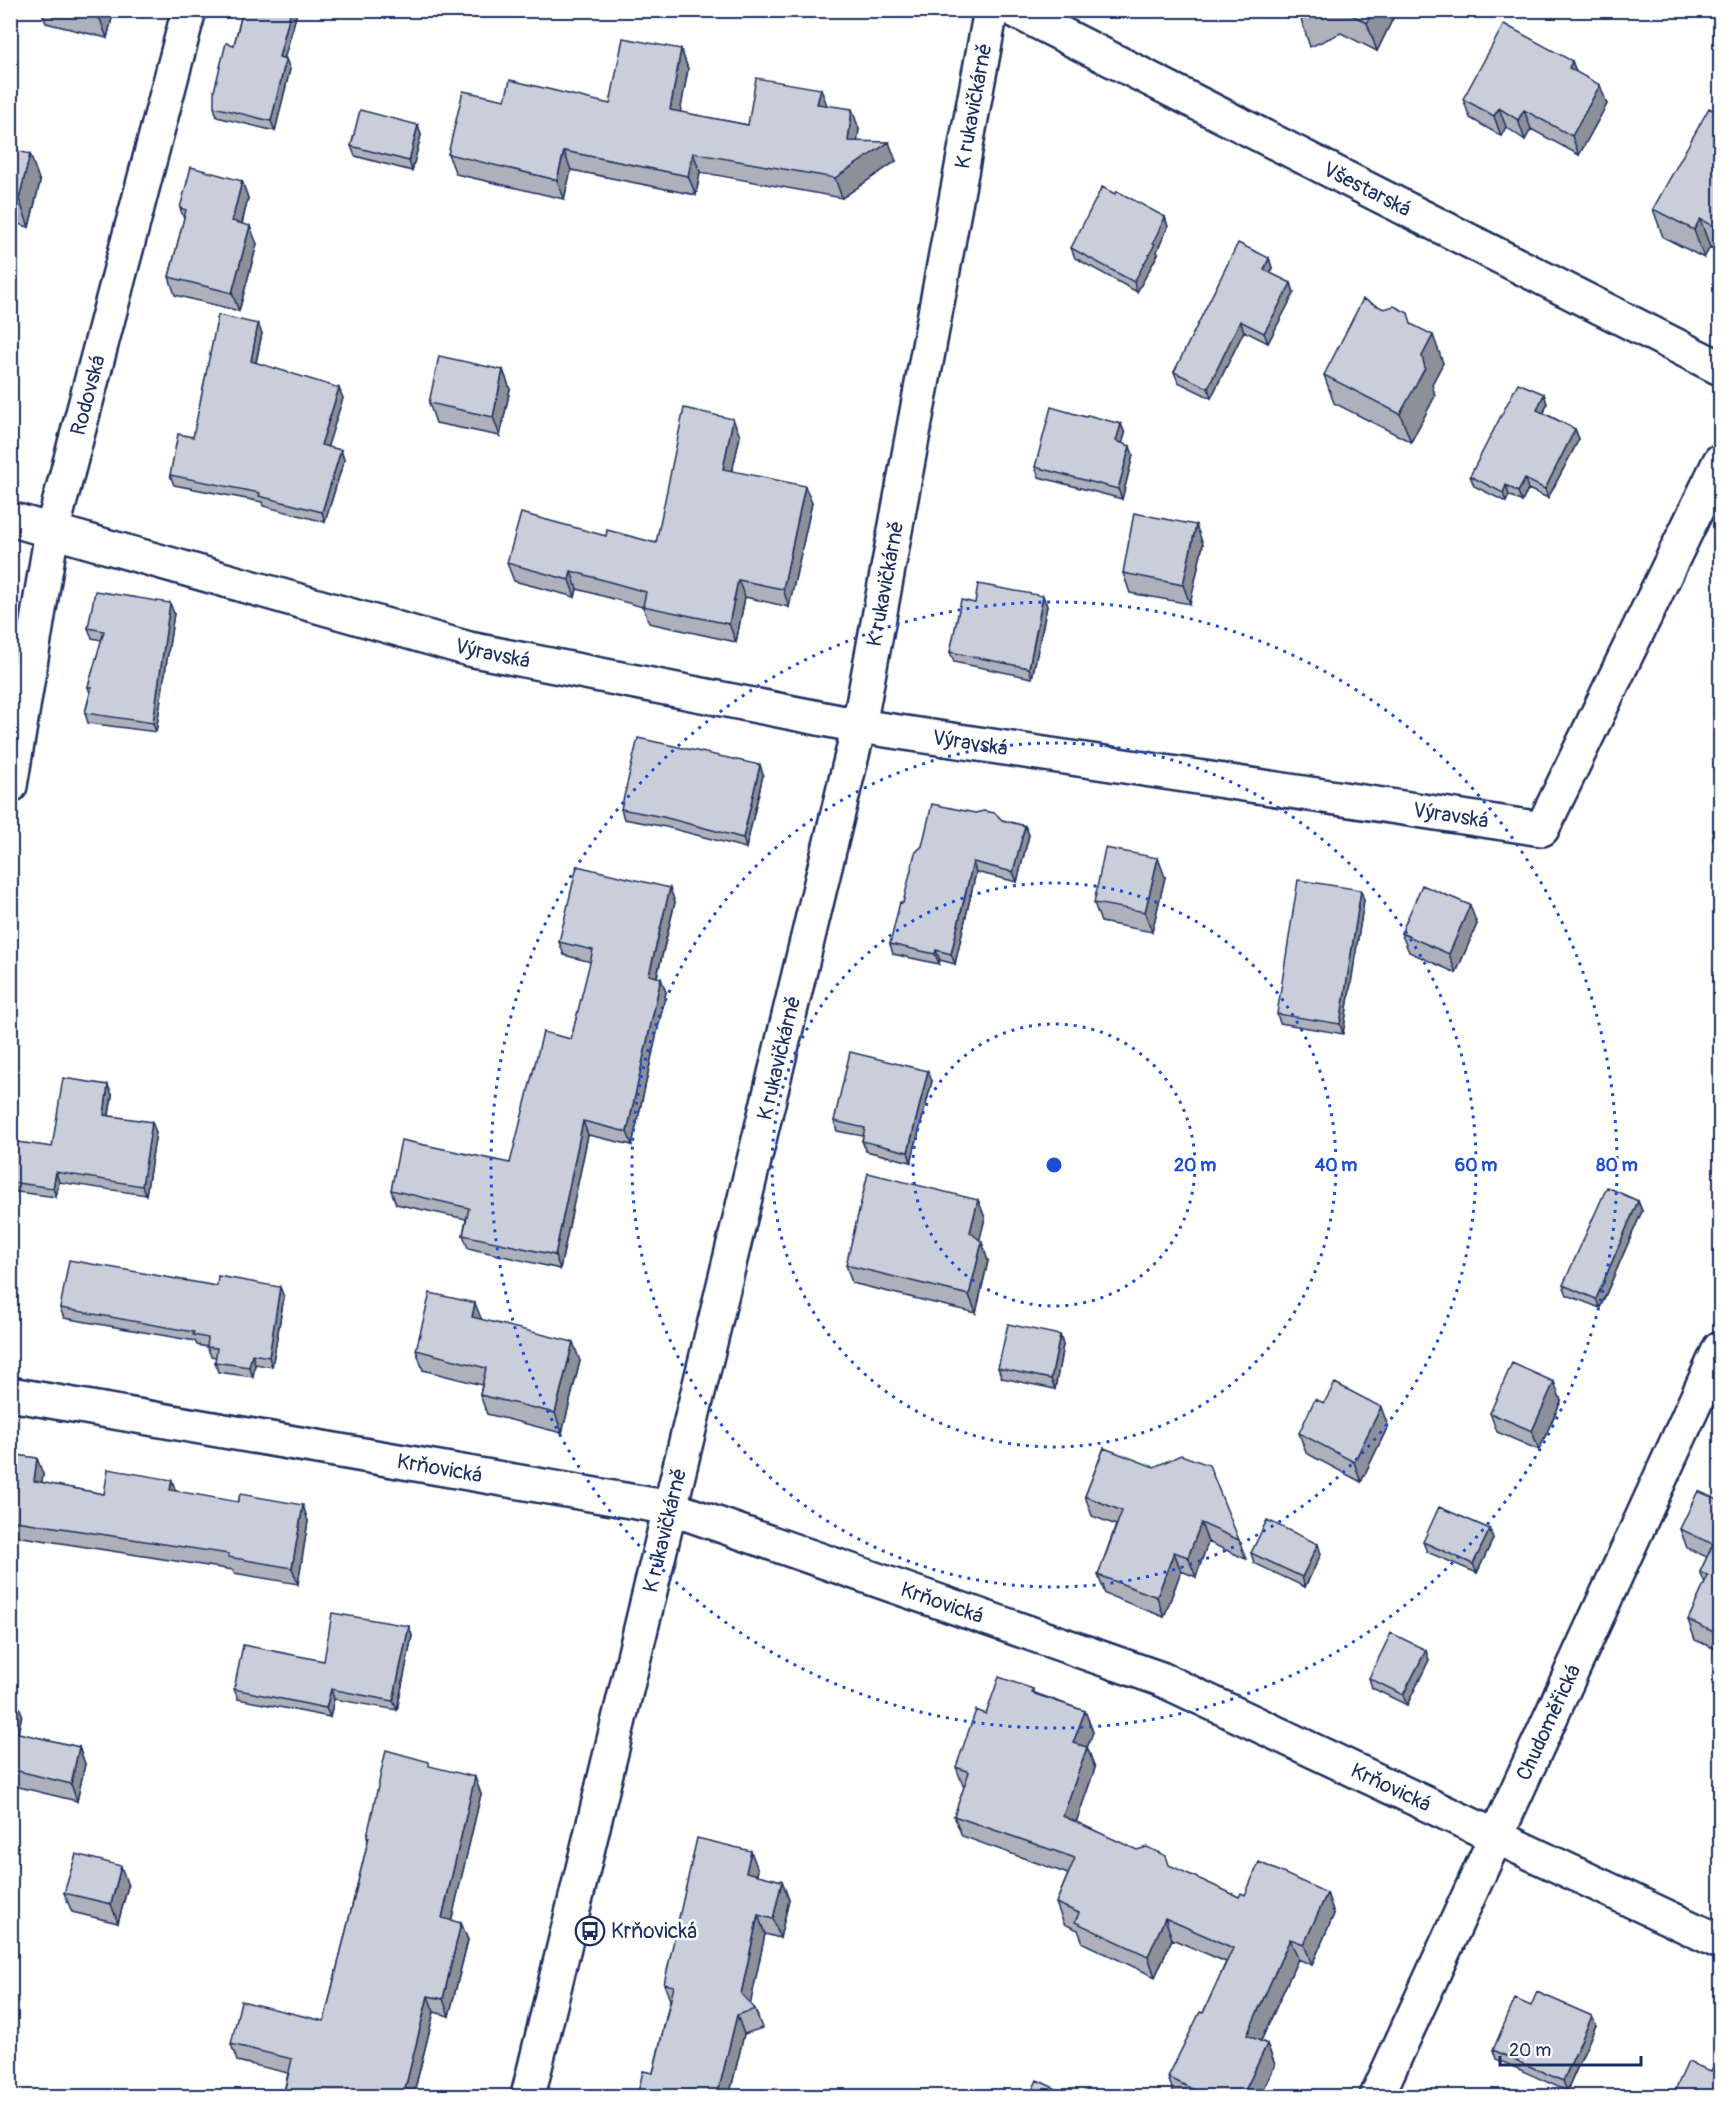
<svg xmlns="http://www.w3.org/2000/svg" width="1731" height="2107" font-family="Pangolin,sans-serif">
  <style>
    .lines { fill: none; stroke-linecap: round; stroke-linejoin: round }
    .minor-casing { stroke: #1b2f5e; stroke-width: 38 }
    .minor { stroke: #fff; stroke-width: 33 }
    .wall { fill: #aeb1bb; stroke: #1b2f5e; stroke-width: 1.5 }
    .shaded-wall { fill: #8d9099; stroke: #1b2f5e; stroke-width: 1.5 }
    .building { fill: #caceda; stroke: #1b2f5e; stroke-width: 1.5 }
    .ring { fill: none; stroke: #1d4ed8; stroke-width: 3; stroke-dasharray: 3 6 }
    .labels { text-anchor: middle; stroke-width: 5; stroke-linejoin: round; paint-order: stroke }
    .street-label { font-size: 21px; fill: #1b2f5e; stroke: #fff }
    .poi-label { font-size: 21px; fill: #1b2f5e; stroke: #fff; text-anchor: start }
    .centre { fill: #1d4ed8; stroke: #fff; stroke-width: 3 }
    .ring-label { font-size: 18px; text-anchor: middle; font-weight: bold; fill: #1d4ed8; stroke: #fff; stroke-width: 5; stroke-linejoin: round; paint-order: stroke }
  </style>
  <rect width="100%" height="100%" fill="#fff"/>
  <filter id="ink" filterUnits="userSpaceOnUse"><feTurbulence type="fractalNoise" baseFrequency=".0167" numOctaves="2"/><feDisplacementMap in="SourceGraphic" scale="12" xChannelSelector="R" yChannelSelector="G"/><feConvolveMatrix kernelMatrix="1 2 1 2 8 2 1 2 1" color-interpolation-filters="sRGB"/></filter>
  <g filter="url(#ink)">
    <g class="lines">
      <!-- minor casing -->
      <g class="minor-casing">
        <g id="minor">
          <path id="s1" d="M1014 10 1720 368"/>
          <path id="s2" d="M10 519 469 649 859 726 1542 829 1720 461"/>
          <path id="s3" d="M10 786 52 531 189 10"/>
          <path id="s4" d="M10 1394 671 1508 1161 1679 1720 1942"/>
          <path id="s5" d="M528 2096 859 726 991 10"/>
          <path id="s6" d="M1377 2096 1720 1348"/>
        </g>
      </g>
      <!-- minor -->
      <use href="#minor" class="minor"/>
    </g>
    <!-- wall -->
    <path class="wall" d="M41 10H114L107 38 46 23Z
      M243 10H294L296 16 284 58 290 69 275 131 217 117 214 107 234 45Z
      M1298 10H1397L1377 51 1341 33 1310 47Z
      M681 49 688 69 680 112 748 125 827 105 859 129 857 141 896 161 842 198 700 172 696 195 571 170 564 199 456 174 448 154 505 100 610 104Z
      M1572 61 1576 72 1607 104 1579 155 1531 129 1525 140 1506 127 1501 136 1470 118 1463 99Z
      M1720 114V252L1710 247 1704 258 1663 237 1653 209Z
      M418 125 421 135 412 171 355 156 351 146Z
      M10 149 40 182 29 227 10 222Z
      M242 181 248 198 242 224 257 244 239 311 175 295 169 277 184 219 180 208Z
      M1115 194 1165 217 1168 227 1157 251 1158 254 1137 292 1075 258 1071 248Z
      M1269 258 1272 268 1270 273 1291 283 1294 293 1268 343 1244 331 1211 398 1178 382 1174 372Z
      M1412 324 1443 363 1432 384 1435 396 1411 442 1334 403 1324 375Z
      M262 333 256 363 343 398 327 447 341 450 344 460 325 522 263 506 262 502 174 485 170 475 193 437Z
      M503 370 510 389 500 436 436 423 429 403Z
      M1544 394 1547 404 1544 413 1575 429 1579 439 1548 498 1528 489 1522 502 1509 495 1506 502 1474 486 1470 476Z
      M1086 417 1121 424 1125 434 1122 443 1133 455 1122 499 1039 477 1035 467Z
      M740 436 732 471 812 503 789 607 745 597 736 642 649 623 643 607 577 589 575 597 514 581 507 563 606 536 656 543Z
      M1203 544 1190 604 1130 593 1123 573Z
      M1043 596 1047 606 1032 678 954 662 950 652 975 603Z
      M174 613 156 732 88 723 85 713 90 693 88 687 102 640 92 638 88 628Z
      M760 765 763 775 746 848 666 827 624 819 621 809Z
      M1002 820 1025 826 1029 835 1017 882 976 872 955 964 940 960 939 964 893 954 890 944 922 846Z
      M1713 839 1720 842V853L1718 852Z
      M1165 877 1152 932 1101 922 1094 903Z
      M1364 900 1343 1034 1280 1023 1277 1014Z
      M675 902 657 977 666 992 632 1145 588 1135 560 1269 468 1248 463 1235 466 1219 396 1204 391 1190 510 1163 571 1039 591 962 564 955 559 942Z
      M1477 924 1456 973 1409 952 1401 933Z
      M932 1081 911 1162 866 1151 862 1141 863 1136 837 1131 834 1121Z
      M112 1095 109 1116 156 1132 146 1195 59 1182 56 1197 10 1191V1141L52 1147Z
      M978 1200 985 1218 979 1240 988 1261 976 1313 852 1283 846 1265Z
      M1638 1201 1642 1211 1600 1308 1567 1295 1563 1285Z
      M284 1297 272 1367 255 1364 253 1377 218 1372 215 1362 216 1357 211 1356 207 1347 197 1345 195 1341 64 1318 60 1308Z
      M481 1320 580 1361 562 1433 487 1414 480 1395 482 1385 423 1370 416 1350Z
      M1060 1335 1063 1345 1055 1389 1002 1378 998 1368Z
      M1554 1382 1561 1401 1539 1450 1497 1432 1490 1413Z
      M1324 1403 1388 1426 1361 1482 1306 1453 1299 1433Z
      M1104 1448 1239 1540 1246 1559 1208 1542 1196 1577 1181 1571 1164 1617 1105 1594 1098 1575 1116 1525 1092 1516 1085 1496Z
      M10 1454 43 1474 42 1483 104 1494 176 1491 308 1521 298 1584 234 1573 233 1570 10 1535Z
      M1720 1501V1651L1695 1640 1688 1620 1705 1584 1700 1572 1707 1557 1687 1548 1680 1529Z
      M1490 1529 1493 1539 1477 1573 1427 1552 1423 1542Z
      M1251 1553 1321 1554 1305 1587 1254 1563Z
      M409 1626 412 1636 397 1710 334 1699 330 1717 238 1699 234 1689 324 1661Z
      M1429 1660 1407 1705 1372 1688 1369 1678Z
      M1033 1689 1035 1693 1085 1711 1093 1732 1087 1747 1095 1768 1076 1822 1169 1866 1239 1897 1245 1895 1327 1893 1334 1914 1312 1965 1298 1959 1261 2041 1267 2044 1275 2065 1260 2097H1175L1168 2077 1203 2013 1226 1962 1172 1939 1155 1977 1083 1943 1078 1930 1064 1924 1056 1903 1068 1874 962 1836 954 1816 964 1788 956 1767Z
      M10 1696 22 1714 18 1733 79 1747 85 1764 77 1801 10 1785Z
      M431 1767 481 1794 451 1921 461 1923 468 1940 449 2016 434 2012 413 2097H283L288 2073 237 2061 231 2044 324 2021 368 1841 367 1836Z
      M758 1870 756 1875 782 1881 789 1900 780 1938 765 1934 750 2004 755 2009 762 2028 744 2034 729 2097H637L653 2073 670 2000 664 1984Z
      M128 1886 118 1923 72 1912 64 1893Z
      M1531 2006 1596 2025 1567 2091 1496 2059 1493 2050Z"/>
    <!-- shaded-wall -->
    <path class="shaded-wall" d="M102 10H114L107 38 100 19Z
      M291 10H294L296 16 282 67 279 57Z
      M1373 10H1397L1377 51 1367 23Z
      M681 49 688 69 677 130 670 110Z
      M286 59 290 69 275 131 271 121Z
      M1572 61 1579 80 1569 68Z
      M1600 85 1607 104 1579 155 1572 136Z
      M821 89 828 108 817 104Z
      M1499 108 1506 127 1501 136 1494 116Z
      M852 109 859 129 855 161 848 141Z
      M1524 110 1531 129 1525 140 1518 120Z
      M418 125 421 135 412 171 409 161Z
      M889 142 896 161 842 198 835 178Z
      M564 151 571 170 564 199 557 180Z
      M693 153 700 172 696 195 688 176Z
      M30 154 40 182 29 227 19 199Z
      M242 181 248 198 238 239 232 221Z
      M1165 217 1168 227 1157 251 1158 254 1137 292 1134 282Z
      M1700 219 1710 247 1704 258 1694 230Z
      M250 226 257 244 239 311 232 293Z
      M1269 258 1272 268 1268 280 1264 270Z
      M1291 283 1294 293 1268 343 1264 333Z
      M1240 321 1244 331 1211 398 1208 388Z
      M258 324 262 333 254 371 251 361Z
      M1433 335 1443 363 1432 384 1435 396 1411 442 1400 414 1422 356Z
      M503 370 510 389 500 436 493 417Z
      M339 388 343 398 325 455 321 445Z
      M1544 394 1547 404 1541 419 1537 410Z
      M733 419 740 436 729 486 723 469Z
      M1121 424 1125 434 1120 451 1116 441Z
      M1575 429 1579 439 1548 498 1545 489Z
      M1130 446 1133 455 1122 499 1118 489Z
      M341 450 344 460 325 522 322 512Z
      M1525 479 1528 489 1522 502 1518 492Z
      M1506 485 1509 495 1506 502 1503 493Z
      M805 486 812 503 789 607 783 589Z
      M1196 525 1203 544 1190 604 1183 585Z
      M571 571 577 589 575 597 569 580Z
      M738 580 745 597 736 642 729 624Z
      M1043 596 1047 606 1032 678 1029 668Z
      M170 603 174 613 156 732 153 723Z
      M760 765 763 775 746 848 743 838Z
      M1025 826 1029 835 1017 882 1013 872Z
      M1158 858 1165 877 1152 932 1145 912Z
      M973 862 976 872 955 964 951 954Z
      M670 888 675 902 654 988 649 975Z
      M1361 890 1364 900 1343 1034 1340 1024Z
      M1470 905 1477 924 1456 973 1449 954Z
      M936 950 940 960 939 964 935 954Z
      M661 978 666 992 632 1145 627 1132Z
      M928 1071 932 1081 911 1162 908 1152Z
      M108 1085 112 1095 107 1125 104 1115Z
      M583 1121 588 1135 560 1269 555 1255Z
      M152 1122 156 1132 146 1195 142 1186Z
      M56 1172 59 1182 56 1197 53 1188Z
      M978 1200 985 1218 977 1251 970 1232Z
      M1638 1201 1642 1211 1600 1308 1596 1299Z
      M982 1242 988 1261 976 1313 969 1295Z
      M280 1287 284 1297 272 1367 269 1357Z
      M475 1303 483 1323 472 1317Z
      M1060 1335 1063 1345 1055 1389 1051 1379Z
      M573 1342 580 1361 562 1433 555 1413Z
      M252 1354 255 1364 253 1377 249 1367Z
      M1554 1382 1561 1401 1539 1450 1532 1431Z
      M1381 1407 1388 1426 1361 1482 1354 1462Z
      M37 1458 43 1474 40 1497 34 1481Z
      M172 1480 177 1495 170 1490Z
      M303 1505 308 1521 298 1584 292 1568Z
      M1201 1523 1208 1542 1196 1577 1188 1557Z
      M1490 1529 1493 1539 1477 1573 1473 1564Z
      M1318 1544 1321 1554 1305 1587 1302 1577Z
      M1174 1552 1181 1571 1164 1617 1157 1597Z
      M10 1612 15 1625 10 1655Z
      M409 1626 412 1636 397 1710 393 1701Z
      M1426 1650 1429 1660 1407 1705 1403 1695Z
      M331 1689 334 1699 330 1717 326 1708Z
      M16 1697 22 1714 15 1748 10 1736V1722Z
      M1085 1711 1093 1732 1081 1764 1073 1743Z
      M79 1747 85 1764 77 1801 71 1784Z
      M1087 1747 1095 1768 1071 1837 1063 1816Z
      M475 1777 481 1794 448 1935 442 1918Z
      M751 1851 758 1870 753 1891 746 1872Z
      M121 1866 128 1886 118 1923 111 1904Z
      M782 1881 789 1900 780 1938 773 1919Z
      M1327 1893 1334 1914 1312 1965 1304 1944Z
      M758 1915 765 1934 749 2011 741 1994Z
      M1165 1918 1172 1939 1155 1977 1148 1956Z
      M461 1923 468 1940 449 2016 443 1999Z
      M1290 1939 1298 1959 1254 2056 1247 2035Z
      M428 1996 434 2012 413 2097H403Z
      M737 2015 744 2034 729 2097H717Z
      M1592 2016 1596 2025 1567 2091 1563 2081Z
      M1267 2044 1275 2065 1260 2097H1242Z"/>
    <!-- building -->
    <path class="building" d="M66 10H102L100 19Z
      M243 10H291L279 57 286 59 271 121 214 107V91L226 43 234 45Z
      M1298 10H1318L1300 18Z
      M1343 10H1373L1367 23Z
      M1504 24 1572 61 1569 68 1600 85 1572 136 1524 110 1518 120 1499 108 1494 116 1463 99Z
      M623 38 681 49 670 110 748 125 756 78 821 89 817 104 852 109 848 141 889 142 835 178 693 153 688 176 564 151 557 180 448 154 463 91 505 100 510 80 610 104Z
      M1709 108 1720 114V230L1700 219 1694 230 1653 209Z
      M360 110 418 125 409 161 351 146Z
      M10 149 30 154 19 199 10 197Z
      M191 167 242 181 232 221 250 226 232 293 169 277 186 210 180 208Z
      M1102 187 1115 194 1117 191 1165 217 1153 243 1155 244 1134 282 1071 248Z
      M1238 243 1269 258 1264 270 1291 283 1264 333 1240 321 1208 388 1174 372Z
      M1363 299 1384 309 1394 306 1408 313 1411 324 1433 335 1422 356 1425 368 1400 414 1324 375Z
      M218 315 258 324 251 361 339 388 321 445 341 450 322 512 259 496 260 493 170 475 178 434 193 437Z
      M439 356 503 370 493 417 429 403Z
      M1518 383 1544 394 1537 410 1575 429 1545 489 1525 479 1518 492 1506 485 1503 493 1470 476Z
      M1051 407 1086 417 1087 415 1121 424 1116 441 1130 446 1118 489 1035 467Z
      M684 408 733 419 723 469 805 486 783 589 738 580 729 624 643 606 646 592 571 571 569 580 507 563 521 513 606 536 607 530 656 543Z
      M1134 513 1196 525 1183 585 1123 573Z
      M978 584 1043 596 1029 668 950 652 961 600 975 603Z
      M95 591 170 603 153 723 85 713 92 687H88L104 631 88 628Z
      M638 738 760 765 743 838 663 817 621 809Z
      M932 804 975 813 984 811 995 813 1002 820 1025 826 1013 872 973 862 951 954 936 950 935 954 890 944 900 902 903 903 915 853 922 846Z
      M1720 824V842L1713 839Z
      M1105 848 1158 858 1145 912 1094 903Z
      M577 866 670 888 649 975 661 978 627 1132 583 1121 555 1255 463 1235 469 1208 391 1190 401 1140 510 1163 543 1032 571 1039 593 950 559 942Z
      M1298 880 1361 890 1340 1024 1277 1014Z
      M1422 885 1470 905 1449 954 1401 933Z
      M850 1052 928 1071 908 1152 862 1141 865 1128 834 1121Z
      M63 1078 108 1085 104 1115 152 1122 142 1186 56 1172 53 1188 10 1182V1141L52 1147Z
      M868 1173 978 1200 970 1232 982 1242 969 1295 846 1265Z
      M1607 1187 1638 1201 1596 1299 1563 1285Z
      M69 1260 217 1286 218 1276 280 1287 269 1357 252 1354 249 1367 215 1362 217 1348 207 1347 208 1338 193 1335 194 1332 60 1308Z
      M430 1293 475 1303 472 1317 573 1342 555 1413 480 1395 486 1368 416 1350Z
      M1008 1324 1060 1335 1051 1379 998 1368Z
      M1512 1363 1554 1382 1532 1431 1490 1413Z
      M1335 1383 1381 1407 1354 1462 1299 1433 1315 1399 1324 1403Z
      M1104 1448 1154 1467 1181 1455 1209 1465 1239 1540 1201 1523 1188 1557 1174 1552 1157 1597 1098 1575 1122 1511 1085 1496Z
      M10 1454 37 1458 34 1481 104 1494 108 1469 172 1480 170 1490 238 1502 240 1494 303 1505 292 1568 228 1557 229 1554 10 1520Z
      M1698 1491 1720 1501V1635L1688 1620 1708 1576 1700 1572 1713 1544 1680 1529Z
      M1439 1507 1490 1529 1473 1564 1423 1542Z
      M1267 1520 1318 1544 1302 1577 1251 1553Z
      M332 1613 409 1626 393 1701 331 1689 326 1708 234 1689 243 1645 324 1661Z
      M1391 1633 1426 1650 1403 1695 1369 1678Z
      M999 1677 1033 1689 1032 1693 1085 1711 1073 1743 1087 1747 1063 1816 1137 1850 1147 1847 1166 1856 1169 1865 1239 1897 1241 1893 1245 1895 1259 1862 1327 1893 1304 1944 1290 1939 1247 2035 1267 2044 1242 2097H1208L1168 2077 1200 2012 1203 2013 1233 1948 1165 1918 1148 1956 1075 1922 1079 1913 1056 1903 1075 1858 954 1816 969 1772 956 1767 976 1710 986 1714Z
      M10 1696 16 1697 10 1722Z
      M10 1731 79 1747 71 1784 10 1769Z
      M386 1750 429 1762V1766L475 1777 442 1918 461 1923 443 1999 428 1996 403 2097H283L292 2059 231 2044 241 2001 324 2021 369 1837 367 1836Z
      M697 1838 751 1851 746 1872 782 1881 773 1919 758 1915 741 1994 755 2009 737 2015 717 2097H637L643 2071 653 2073 674 1986 664 1984Z
      M76 1854 121 1866 111 1904 64 1893Z
      M1537 1992 1592 2016 1563 2081 1493 2050 1515 1999 1531 2006Z
      M1720 2051V2097H1672L1688 2062 1711 2071Z
      M1037 2080 1074 2097H1029Z"/>
  </g>
  <!-- distance rings -->
  <g class="ring">
    <circle cx="1054" cy="1165" r="141"/>
    <circle cx="1054" cy="1165" r="282"/>
    <circle cx="1054" cy="1165" r="422"/>
    <circle cx="1054" cy="1165" r="563"/>
  </g>
  <!-- icons -->
  <defs>
    <g id="bus-ring" transform="scale(1.5)"><circle r="9.5" fill="#fff" stroke="#1b2f5e" stroke-width="1.5"/><path d="M-5-6H5V4H4V6H2V4H-2V6H-4V4H-5ZM-3.5-4V0h7V-4ZM-3.5 1.2v1.5H-2V1.2ZM2 1.2v1.5H3.5V1.2Z" fill="#1b2f5e"/></g>
  </defs>
  <g fill-rule="evenodd">
    <use href="#bus-ring" x="590" y="1931"/>
  </g>
  <g class="labels">
    <!-- street labels -->
    <g class="street-label">
      <text dy="7" stroke="none"><textPath href="#s5" startOffset="2040">K rukavičkárně</textPath></text>
      <text dy="7" stroke="none"><textPath href="#s1" startOffset="396">Všestarská</textPath></text>
      <text dy="7" stroke="none"><textPath href="#s3" startOffset="399">Rodovská</textPath></text>
      <text dy="7" stroke="none"><textPath href="#s5" startOffset="1554">K rukavičkárně</textPath></text>
      <text dy="7" stroke="none"><textPath href="#s2" startOffset="501">Výravská</textPath></text>
      <text dy="7" stroke="none"><textPath href="#s2" startOffset="987">Výravská</textPath></text>
      <text dy="7" stroke="none"><textPath href="#s2" startOffset="1473">Výravská</textPath></text>
      <text dy="7" stroke="none"><textPath href="#s5" startOffset="1068">K rukavičkárně</textPath></text>
      <text dy="7" stroke="none"><textPath href="#s4" startOffset="436">Krňovická</textPath></text>
      <text dy="7" stroke="none"><textPath href="#s5" startOffset="582">K rukavičkárně</textPath></text>
      <text dy="7" stroke="none"><textPath href="#s4" startOffset="958">Krňovická</textPath></text>
      <text dy="7" stroke="none"><textPath href="#s6" startOffset="411">Chudoměřická</textPath></text>
      <text dy="7" stroke="none"><textPath href="#s4" startOffset="1444">Krňovická</textPath></text>
    </g>
    <!-- poi labels -->
    <g class="poi-label">
      <text x="611" y="1938">Krňovická</text>
    </g>
  </g>
  <circle cx="1054" cy="1165" r="9" class="centre"/>
  <g class="ring-label">
    <text x="1195" y="1171">20 m</text>
    <text x="1336" y="1171">40 m</text>
    <text x="1476" y="1171">60 m</text>
    <text x="1617" y="1171">80 m</text>
  </g>
  <!-- margin -->
  <rect width="1731" height="2107" fill="none" stroke="#fff" stroke-width="36"/>
  <rect x="18" y="18" width="1695" height="2071" fill="none" stroke="#1b2f5e" stroke-width="2" filter="url(#ink)"/>
  <!-- scale -->
  <path d="M1500 2056v9h141v-9" fill="none" stroke="#1b2f5e" stroke-width="3"/>
  <text x="1509" y="2056" font-size="18" fill="#1b2f5e" stroke="#ffffff" stroke-width="4.5" paint-order="stroke">20 m</text>
</svg>
